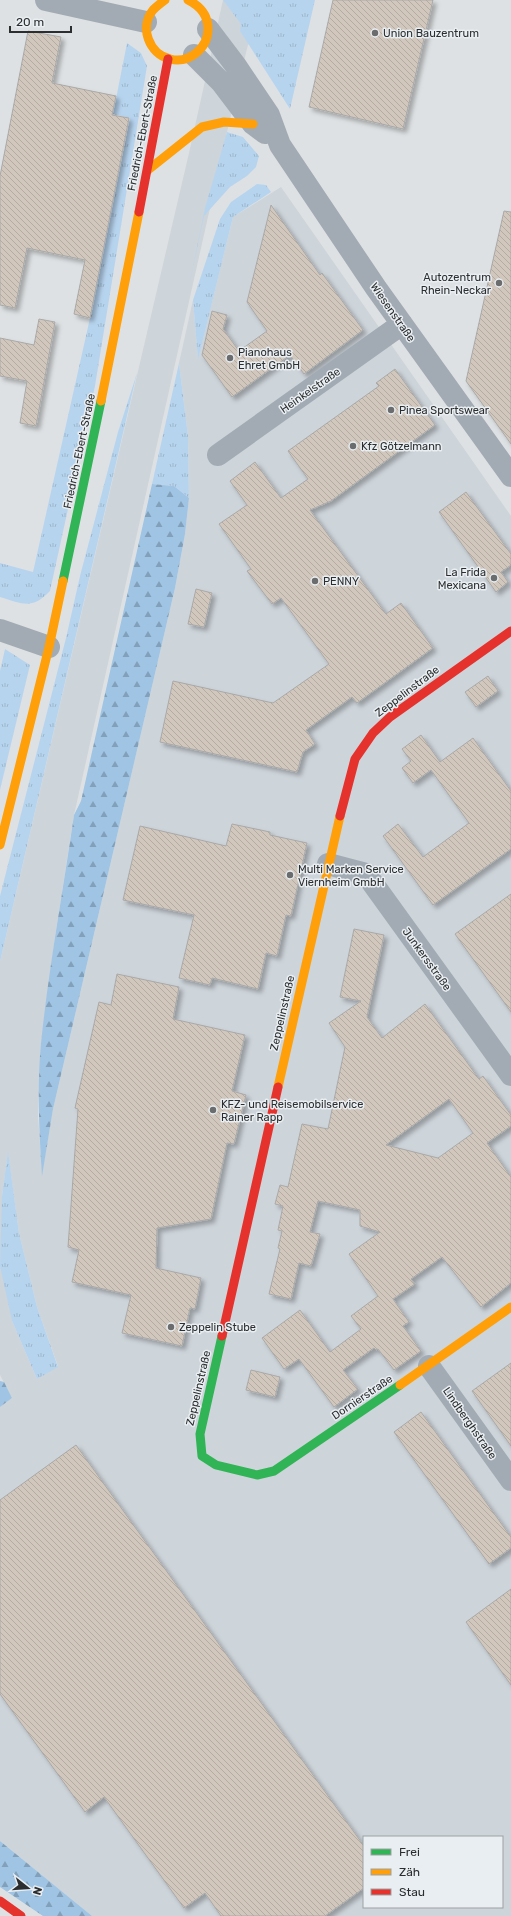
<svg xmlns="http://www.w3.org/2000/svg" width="511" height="1916" font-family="Rubik,sans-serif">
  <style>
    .built { fill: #cdd4da; fill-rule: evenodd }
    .grass { fill: url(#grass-tufts) }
    .forest { fill: url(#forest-firs) }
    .building { fill: url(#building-back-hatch); stroke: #a9a9a9; fill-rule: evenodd; filter: url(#shadow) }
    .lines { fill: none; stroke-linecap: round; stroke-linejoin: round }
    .street { stroke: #a2abb3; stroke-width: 22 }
    .fast { stroke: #30b455; stroke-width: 9 }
    .slow { stroke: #ff9f0a; stroke-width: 9 }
    .jam { stroke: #e5322d; stroke-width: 9 }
    .poi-dot { fill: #6a6c6d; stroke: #e9eef2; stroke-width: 1.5 }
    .labels { text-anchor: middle; stroke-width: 3; stroke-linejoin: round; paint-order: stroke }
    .poi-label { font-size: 11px; fill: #2b2d2e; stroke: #e9eef2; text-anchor: start }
    .street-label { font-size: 11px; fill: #2b2d2e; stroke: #e9eef2 }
  </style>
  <defs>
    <pattern id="grass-tufts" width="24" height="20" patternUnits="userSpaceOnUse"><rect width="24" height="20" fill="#b7d4ef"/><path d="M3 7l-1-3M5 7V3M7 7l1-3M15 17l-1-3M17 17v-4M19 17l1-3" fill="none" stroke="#9eb6cd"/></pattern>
    <pattern id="forest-firs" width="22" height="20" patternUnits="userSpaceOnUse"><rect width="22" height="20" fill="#9fc4e4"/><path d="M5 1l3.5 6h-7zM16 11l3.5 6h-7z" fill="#82a0b9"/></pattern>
    <pattern id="building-back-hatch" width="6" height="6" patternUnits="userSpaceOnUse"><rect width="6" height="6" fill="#d1c7bc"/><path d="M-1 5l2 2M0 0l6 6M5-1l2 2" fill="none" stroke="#b4aba2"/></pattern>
    <filter id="shadow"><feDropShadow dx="3.5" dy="3.5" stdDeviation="2" flood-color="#0004"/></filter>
  </defs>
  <rect width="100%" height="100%" fill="#dee1e3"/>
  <!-- built -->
  <path class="built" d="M223 0H234L257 7 227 132 74 815 55 937 41 1044 38 1115 42 1173 53 1109 175 588 185 534 189 498 188 436 179 363 193 300 198 359 233 217 281 187 511 516V1916H92L0 1841V1407L12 1398 0 1375V962L189 153ZM8 1153 19 1233 37 1307 58 1366 37 1379 12 1321 2 1196ZM364 1837H502V1907H364Z"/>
  <!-- grass -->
  <path class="grass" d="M223 0H315L290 109 240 31 241 24Z
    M127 43 141 53 147 66 95 386 50 591C32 610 23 604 0 597V563L33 572 90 318 130 118 113 114Z
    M227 132 243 137 259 156 256 167 247 176 230 187 204 216 189 286 205 208Z
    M257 184 266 185 271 192 233 217 198 360 193 300 220 219 231 202Z
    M179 363 188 436 189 498 174 486 152 484Z
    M137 373 0 962V896L66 638 80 576 118 432Z
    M5 649 30 665 0 790V671Z
    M8 1151 19 1233 37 1307 58 1367 37 1379 12 1321 0 1266 2 1196Z"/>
  <!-- forest -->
  <path class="forest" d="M152 484 174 486 189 498 185 534 175 588 53 1109 42 1176C39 1132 37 1087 41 1043 49 966 63 891 74 815L81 801Z
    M0 1381 4 1382 12 1398 0 1407Z
    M0 1841 92 1916H43L0 1887Z"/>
  <!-- building -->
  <path class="building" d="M333 0H433L403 129 309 107Z
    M28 31 61 37 52 83 116 96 112 115 129 118 90 318 74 314 85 260 27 248 15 308 0 305V176Z
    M271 205 320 275 322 273 363 330 304 374 290 355 232 397 202 355 212 311 227 315 223 329 239 351 267 331 247 302Z
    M504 211 511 212V444L466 381Z
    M39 319 55 322 36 426 20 423 27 381 0 376V338L34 345Z
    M395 369 435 425 331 501 310 510 386 614 401 603 433 648 357 703 352 697 306 730 315 744 303 752 297 772 160 742 173 681 273 703 329 664 281 598 272 604 247 571 251 569 219 524 247 505 230 481 255 462 281 498 308 479 288 451 379 386 376 383Z
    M466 492 511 554V565L501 572 508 582 496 592 439 512Z
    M196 589 212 593 204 627 188 624Z
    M488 676 498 691 476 707 465 692Z
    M421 735 440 762 473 738 511 791V849L433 905 383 836 398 824 423 857 469 823 431 770 413 783 402 768 411 761 402 749Z
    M232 824 270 832V835L307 843 291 916 286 915 277 956 266 953 258 989 212 978 210 985 179 978 194 915 123 900 140 826 226 846Z
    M511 894V1012L455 934Z
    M354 929 384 935 367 1017 382 1038 425 1004 479 1079 483 1076 511 1115V1126L487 1143 511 1177V1283L481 1307 442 1257 411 1279 415 1284 393 1299 409 1322 403 1326 421 1351 394 1370 378 1349 376 1350 374 1348 343 1370 358 1389 334 1407 299 1359 284 1369 262 1338 300 1310 330 1352 361 1329 351 1316 378 1296 349 1254 380 1232 360 1226V1210L318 1201 310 1232 320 1234 311 1266 299 1263 291 1299 269 1294 280 1249 278 1248 282 1231 278 1230 283 1206 275 1204 280 1185 288 1187 302 1124 328 1129 345 1047 329 1023 361 1001 340 997ZM449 1099 473 1133 438 1158 386 1145Z
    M117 974 179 987 173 1019 245 1035 232 1091 246 1095 234 1144 227 1143 211 1219 157 1228 156 1268 201 1278 195 1309 190 1308 182 1346 122 1333 131 1295 72 1282 79 1250 68 1247 78 1109 75 1108 99 1002 111 1005Z
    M511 1363V1446L472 1391Z
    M251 1370 280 1377 275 1397 246 1390Z
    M421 1412 511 1537V1548L489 1564 394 1432Z
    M76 1445 364 1846V1888L325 1916H221L205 1893 184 1908 104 1797 85 1812 0 1694V1500Z
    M511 1589V1685L466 1622Z"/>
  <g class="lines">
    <!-- street -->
    <path class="street" d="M46 0 146 22
      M208 29 236 66 269 115 280 145 376 288 511 476
      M194 55 222 83 253 124 265 133
      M218 455 402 324
      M0 630 49 647
      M328 864 366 874 511 1075
      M429 1366 511 1480"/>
    <!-- fast -->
    <path class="fast" d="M63 581 101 401
      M222 1336 200 1434 202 1456 216 1465 257 1475 274 1471 400 1385"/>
    <!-- slow -->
    <path class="slow" d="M165 0C161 3 157 6 153 10 139 27 149 54 170 59 189 64 208 48 208 29 208 15 200 6 188 0
      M148 170 202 127 224 122 253 124
      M101 401 139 212
      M0 845 49 647 63 581
      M278 1087 340 816
      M400 1385 511 1307"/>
    <!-- jam -->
    <path class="jam" d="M139 212 168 59
      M340 816 355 759 373 733 390 717 511 631
      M222 1336 278 1087
      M0 1901 21 1916"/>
  </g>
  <!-- markers -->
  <g class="poi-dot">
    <circle cx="375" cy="33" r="4"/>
    <circle cx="499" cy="283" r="4"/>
    <circle cx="230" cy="358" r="4"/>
    <circle cx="391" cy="410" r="4"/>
    <circle cx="353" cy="446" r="4"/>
    <circle cx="494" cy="578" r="4"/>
    <circle cx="315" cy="581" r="4"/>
    <circle cx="290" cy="875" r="4"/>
    <circle cx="213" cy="1110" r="4"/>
    <circle cx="171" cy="1327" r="4"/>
  </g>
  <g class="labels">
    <!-- poi labels -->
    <g class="poi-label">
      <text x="383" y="37">Union Bauzentrum</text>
      <text x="491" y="281" text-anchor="end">Autozentrum<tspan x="491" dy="13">Rhein-Neckar</tspan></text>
      <text x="238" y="356">Pianohaus<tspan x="238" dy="13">Ehret GmbH</tspan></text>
      <text x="399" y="414">Pinea Sportswear</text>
      <text x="361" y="450">Kfz Götzelmann</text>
      <text x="486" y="576" text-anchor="end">La Frida<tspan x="486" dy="13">Mexicana</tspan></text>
      <text x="323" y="585">PENNY</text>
      <text x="298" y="873">Multi Marken Service<tspan x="298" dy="13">Viernheim GmbH</tspan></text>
      <text x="221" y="1108">KFZ- und Reisemobilservice<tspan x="221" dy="13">Rainer Rapp</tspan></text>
      <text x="179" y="1331">Zeppelin Stube</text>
    </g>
    <!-- street labels -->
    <g class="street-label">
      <text transform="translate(142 133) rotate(-79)" y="4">Friedrich-Ebert-Straße</text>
      <text transform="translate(393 312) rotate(55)" y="4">Wiesenstraße</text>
      <text transform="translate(310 390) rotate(-35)" y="4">Heinkelstraße</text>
      <text transform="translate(79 451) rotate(-78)" y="4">Friedrich-Ebert-Straße</text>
      <text transform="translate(407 691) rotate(-37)" y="4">Zeppelinstraße</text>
      <text transform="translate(427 959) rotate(54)" y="4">Junkersstraße</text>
      <text transform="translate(282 1013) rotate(-77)" y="4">Zeppelinstraße</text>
      <text transform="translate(198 1388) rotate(-77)" y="4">Zeppelinstraße</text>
      <text transform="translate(362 1397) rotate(-34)" y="4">Dornierstraße</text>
      <text transform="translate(470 1423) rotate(55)" y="4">Lindberghstraße</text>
    </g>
  </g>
  <!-- legend -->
  <rect x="363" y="1836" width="140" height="72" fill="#e9eef2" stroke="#9da1a4"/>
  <rect x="371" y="1849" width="20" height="6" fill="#30b455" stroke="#9da1a4"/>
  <text x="399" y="1856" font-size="12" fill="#2b2d2e">Frei</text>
  <rect x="371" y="1869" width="20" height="6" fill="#ff9f0a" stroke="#9da1a4"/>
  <text x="399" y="1876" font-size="12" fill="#2b2d2e">Zäh</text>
  <rect x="371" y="1889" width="20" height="6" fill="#e5322d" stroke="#9da1a4"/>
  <text x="399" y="1896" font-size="12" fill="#2b2d2e">Stau</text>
  <!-- north arrow -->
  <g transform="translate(28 1888) rotate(107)" stroke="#e9eef2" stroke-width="3" paint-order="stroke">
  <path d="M0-3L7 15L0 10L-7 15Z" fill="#2b2d2e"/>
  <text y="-6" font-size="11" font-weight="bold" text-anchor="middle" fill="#2b2d2e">N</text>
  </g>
  <!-- scale -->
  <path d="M10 26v6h61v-6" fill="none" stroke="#2b2d2e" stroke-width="2"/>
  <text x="16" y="26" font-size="12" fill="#2b2d2e" stroke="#e9eef2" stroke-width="3" paint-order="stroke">20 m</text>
</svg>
